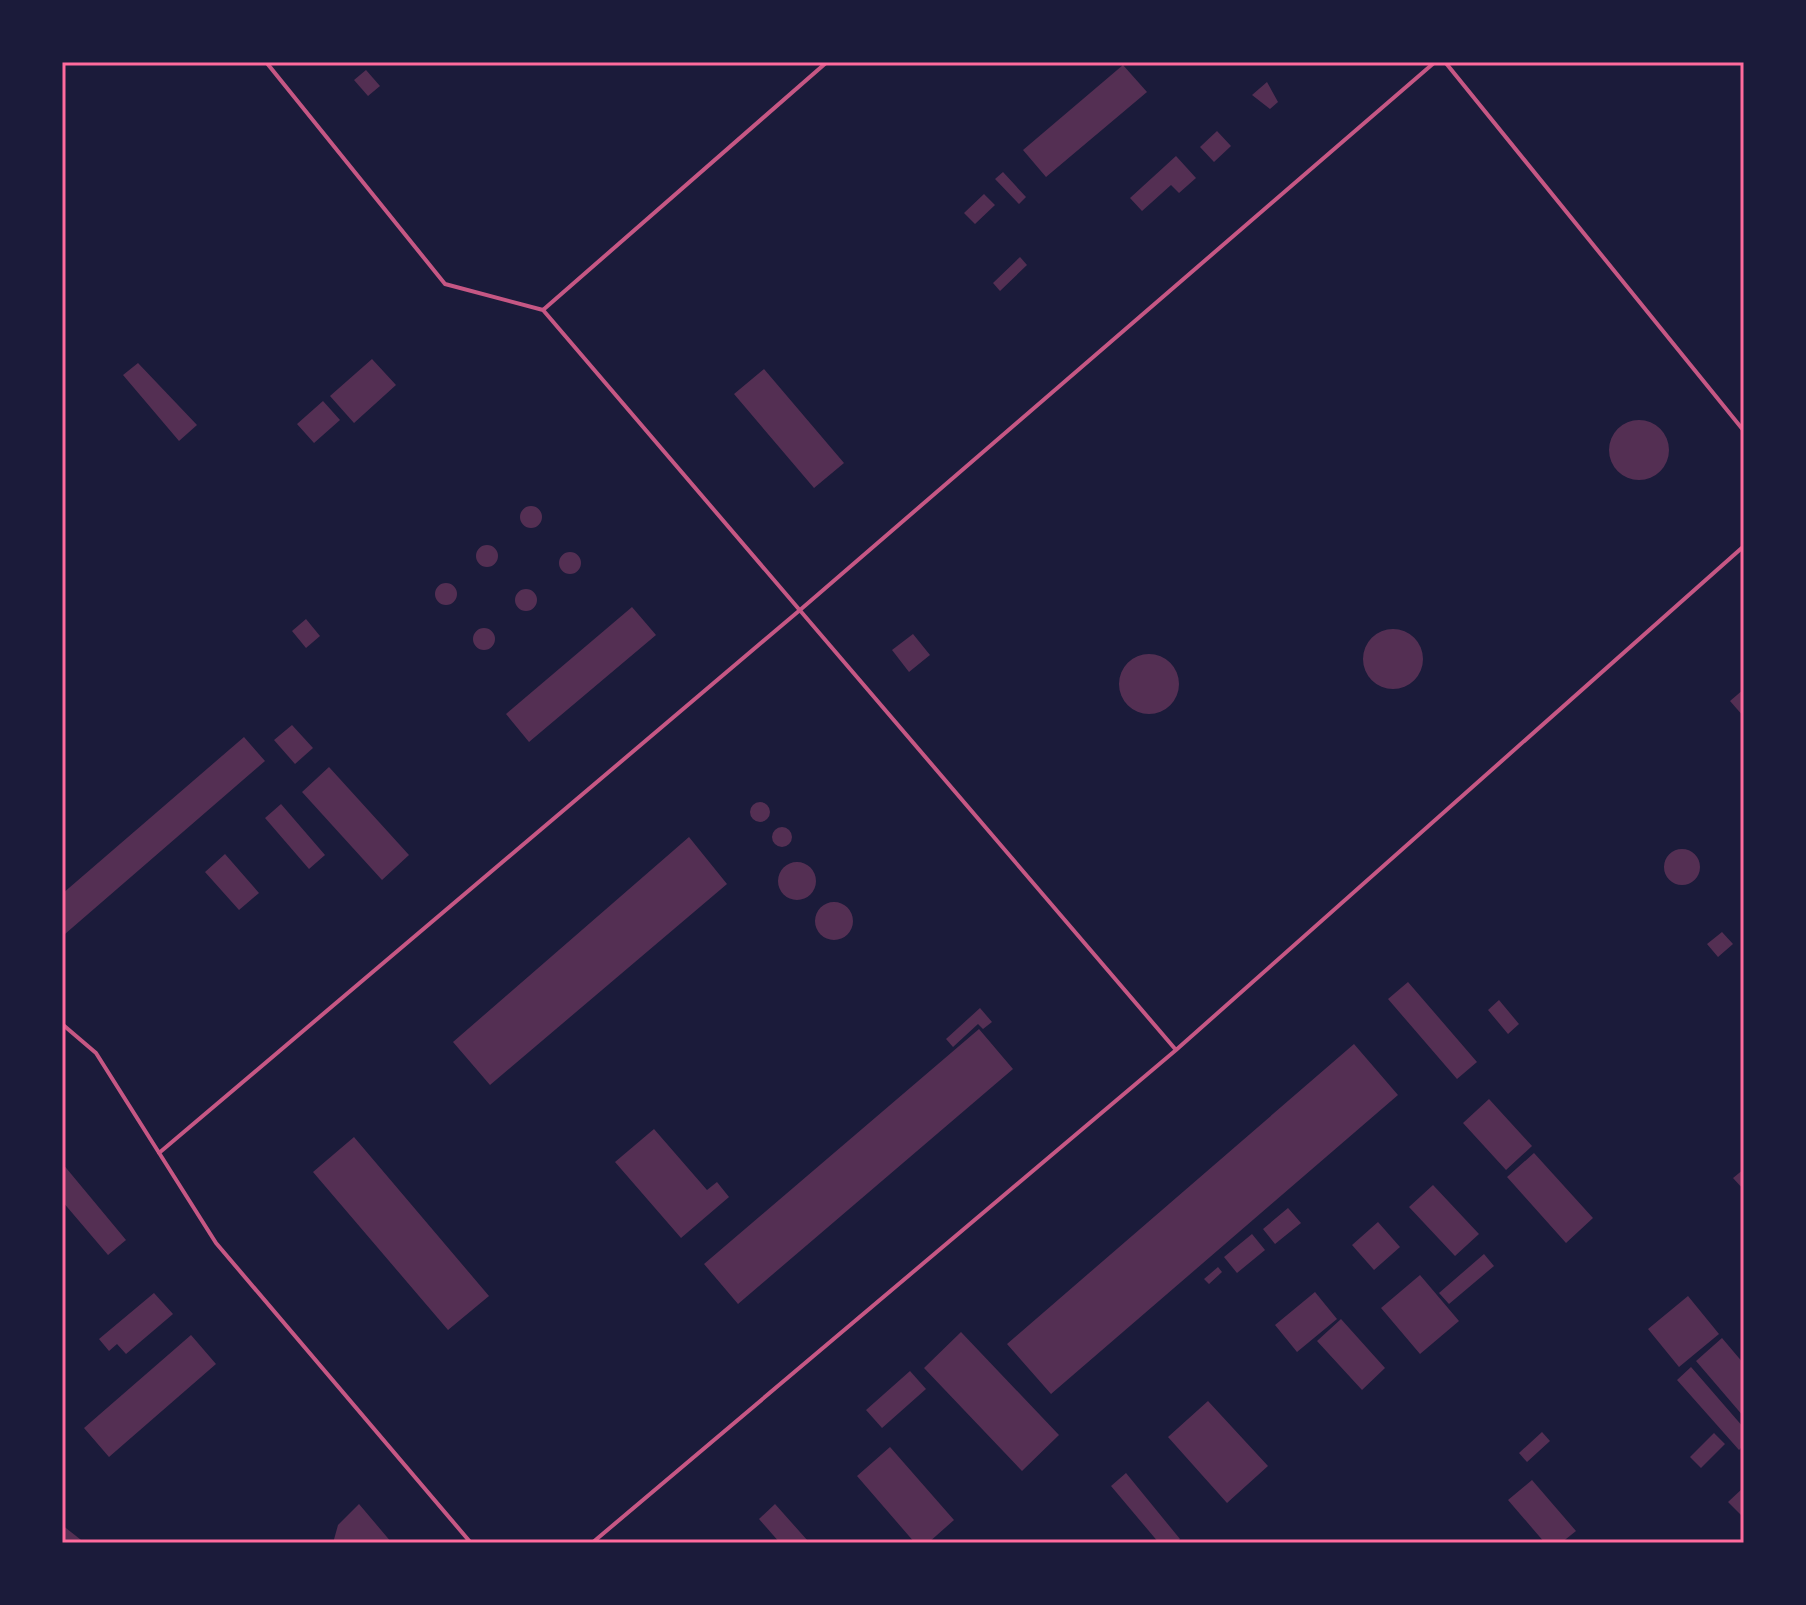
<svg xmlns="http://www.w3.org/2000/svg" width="1806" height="1605" font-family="'Open Sans',sans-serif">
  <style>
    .building { fill: #542f53 }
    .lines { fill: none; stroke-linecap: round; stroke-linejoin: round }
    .service { stroke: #c65784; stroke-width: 4 }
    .neatline { fill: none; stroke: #ff6b9d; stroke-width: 3 }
  </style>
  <rect width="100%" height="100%" fill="#1b1b3a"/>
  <!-- building -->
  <path class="building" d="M1123 65 1147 92 1046 177 1023 150Z
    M366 70 380 86 368 96 354 80Z
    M1267 82 1278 102 1270 109 1252 95Z
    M1217 131 1231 146 1214 162 1200 147Z
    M1176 156 1196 178 1179 193 1171 185 1142 211 1130 198Z
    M1003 172 1026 197 1019 204 995 179Z
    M984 194 995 205 975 224 964 213Z
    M1020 257 1027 265 1000 291 993 283Z
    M372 359 396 385 354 423 330 396Z
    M138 363 197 425 179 441 123 375Z
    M764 369 844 463 814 488 734 394Z
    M323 401 340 420 314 443 297 424Z
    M1609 450a30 30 0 1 1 60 0a30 30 0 1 1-60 0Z
    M520 517a11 11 0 1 1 22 0a11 11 0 1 1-22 0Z
    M476 556a11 11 0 1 1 22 0a11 11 0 1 1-22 0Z
    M559 563a11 11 0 1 1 22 0a11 11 0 1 1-22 0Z
    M435 594a11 11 0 1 1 22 0a11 11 0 1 1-22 0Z
    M515 600a11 11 0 1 1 22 0a11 11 0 1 1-22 0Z
    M632 607 656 635 529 742 506 714Z
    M306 619 320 636 306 648 292 631Z
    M473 639a11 11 0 1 1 22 0a11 11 0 1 1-22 0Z
    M1363 659a30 30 0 1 1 60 0a30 30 0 1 1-60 0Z
    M913 634 930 655 909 672 892 650Z
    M1119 684a30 30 0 1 1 60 0a30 30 0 1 1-60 0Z
    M1744 689V717L1730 701Z
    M292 725 313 748 295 764 274 740Z
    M244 737 265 761 65 934 62 894Z
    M329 767 409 855 382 880 302 792Z
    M750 812a10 10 0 1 1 20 0a10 10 0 1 1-20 0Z
    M281 804 325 855 309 869 265 818Z
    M772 837a10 10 0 1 1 20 0a10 10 0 1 1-20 0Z
    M689 837 727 884 490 1085 453 1042Z
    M1664 867a18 18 0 1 1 36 0a18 18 0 1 1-36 0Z
    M225 854 259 893 239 910 205 872Z
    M778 881a19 19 0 1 1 38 0a19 19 0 1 1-38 0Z
    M815 921a19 19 0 1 1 38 0a19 19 0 1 1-38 0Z
    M1722 932 1733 944 1718 957 1707 944Z
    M1408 982 1477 1062 1457 1079 1388 999Z
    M1499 1000 1519 1024 1508 1034 1488 1010Z
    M980 1008 992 1022 983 1029 978 1024 953 1047 946 1039Z
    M979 1029 1013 1069 738 1304 704 1264Z
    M1354 1044 1398 1095 1051 1394 1007 1344Z
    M1489 1099 1532 1146 1506 1170 1463 1123Z
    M654 1129 707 1190 717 1182 729 1197 681 1238 615 1162Z
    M354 1137 489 1296 448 1330 313 1172Z
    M1534 1153 1593 1218 1566 1243 1507 1177Z
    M62 1163 126 1240 108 1255 62 1201Z
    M1744 1169V1190L1733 1178Z
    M1433 1185 1479 1234 1455 1256 1409 1207Z
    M1288 1208 1301 1223 1275 1244 1263 1229Z
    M1378 1222 1400 1247 1374 1270 1352 1245Z
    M1252 1234 1265 1250 1237 1273 1224 1257Z
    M1484 1254 1494 1266 1449 1304 1439 1293Z
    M1218 1267 1222 1272 1209 1284 1204 1279Z
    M1420 1275 1459 1321 1420 1354 1381 1308Z
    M1315 1292 1337 1319 1297 1352 1275 1325Z
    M154 1293 173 1314 126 1354 117 1344 109 1351 99 1339Z
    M1688 1296 1719 1334 1679 1367 1648 1329Z
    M1341 1319 1385 1368 1362 1390 1317 1341Z
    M961 1332 1059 1435 1022 1471 924 1368Z
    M191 1335 216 1364 109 1457 84 1428Z
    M1722 1338 1744 1364V1417L1696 1361Z
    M1691 1367 1744 1428V1445L1739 1450 1677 1380Z
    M910 1371 926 1389 882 1428 866 1410Z
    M1208 1401 1268 1466 1227 1503 1168 1437Z
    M1542 1432 1550 1441 1527 1462 1519 1453Z
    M1714 1433 1725 1444 1701 1468 1690 1457Z
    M890 1447 954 1520 928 1543H915L857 1476Z
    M1126 1473 1180 1539 1175 1543H1159L1111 1486Z
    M1532 1480 1576 1531 1561 1543H1545L1508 1500Z
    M1744 1487V1518L1728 1502Z
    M359 1504 392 1543H333L338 1525Z
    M775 1504 808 1541 805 1543H780L759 1519Z
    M62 1525 85 1543H62Z"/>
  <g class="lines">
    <!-- service -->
    <path class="service" d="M266 62 445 284 543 310 1176 1050
      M1445 62 1744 431
      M543 310 827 62
      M62 1024 96 1053 216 1243 471 1543
      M159 1153 800 610 1435 62
      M592 1543 1176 1050 1744 546"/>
  </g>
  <!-- border -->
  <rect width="1806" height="1605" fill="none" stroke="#1b1b3a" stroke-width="128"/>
  <rect x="64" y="64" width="1678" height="1477" class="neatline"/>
</svg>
